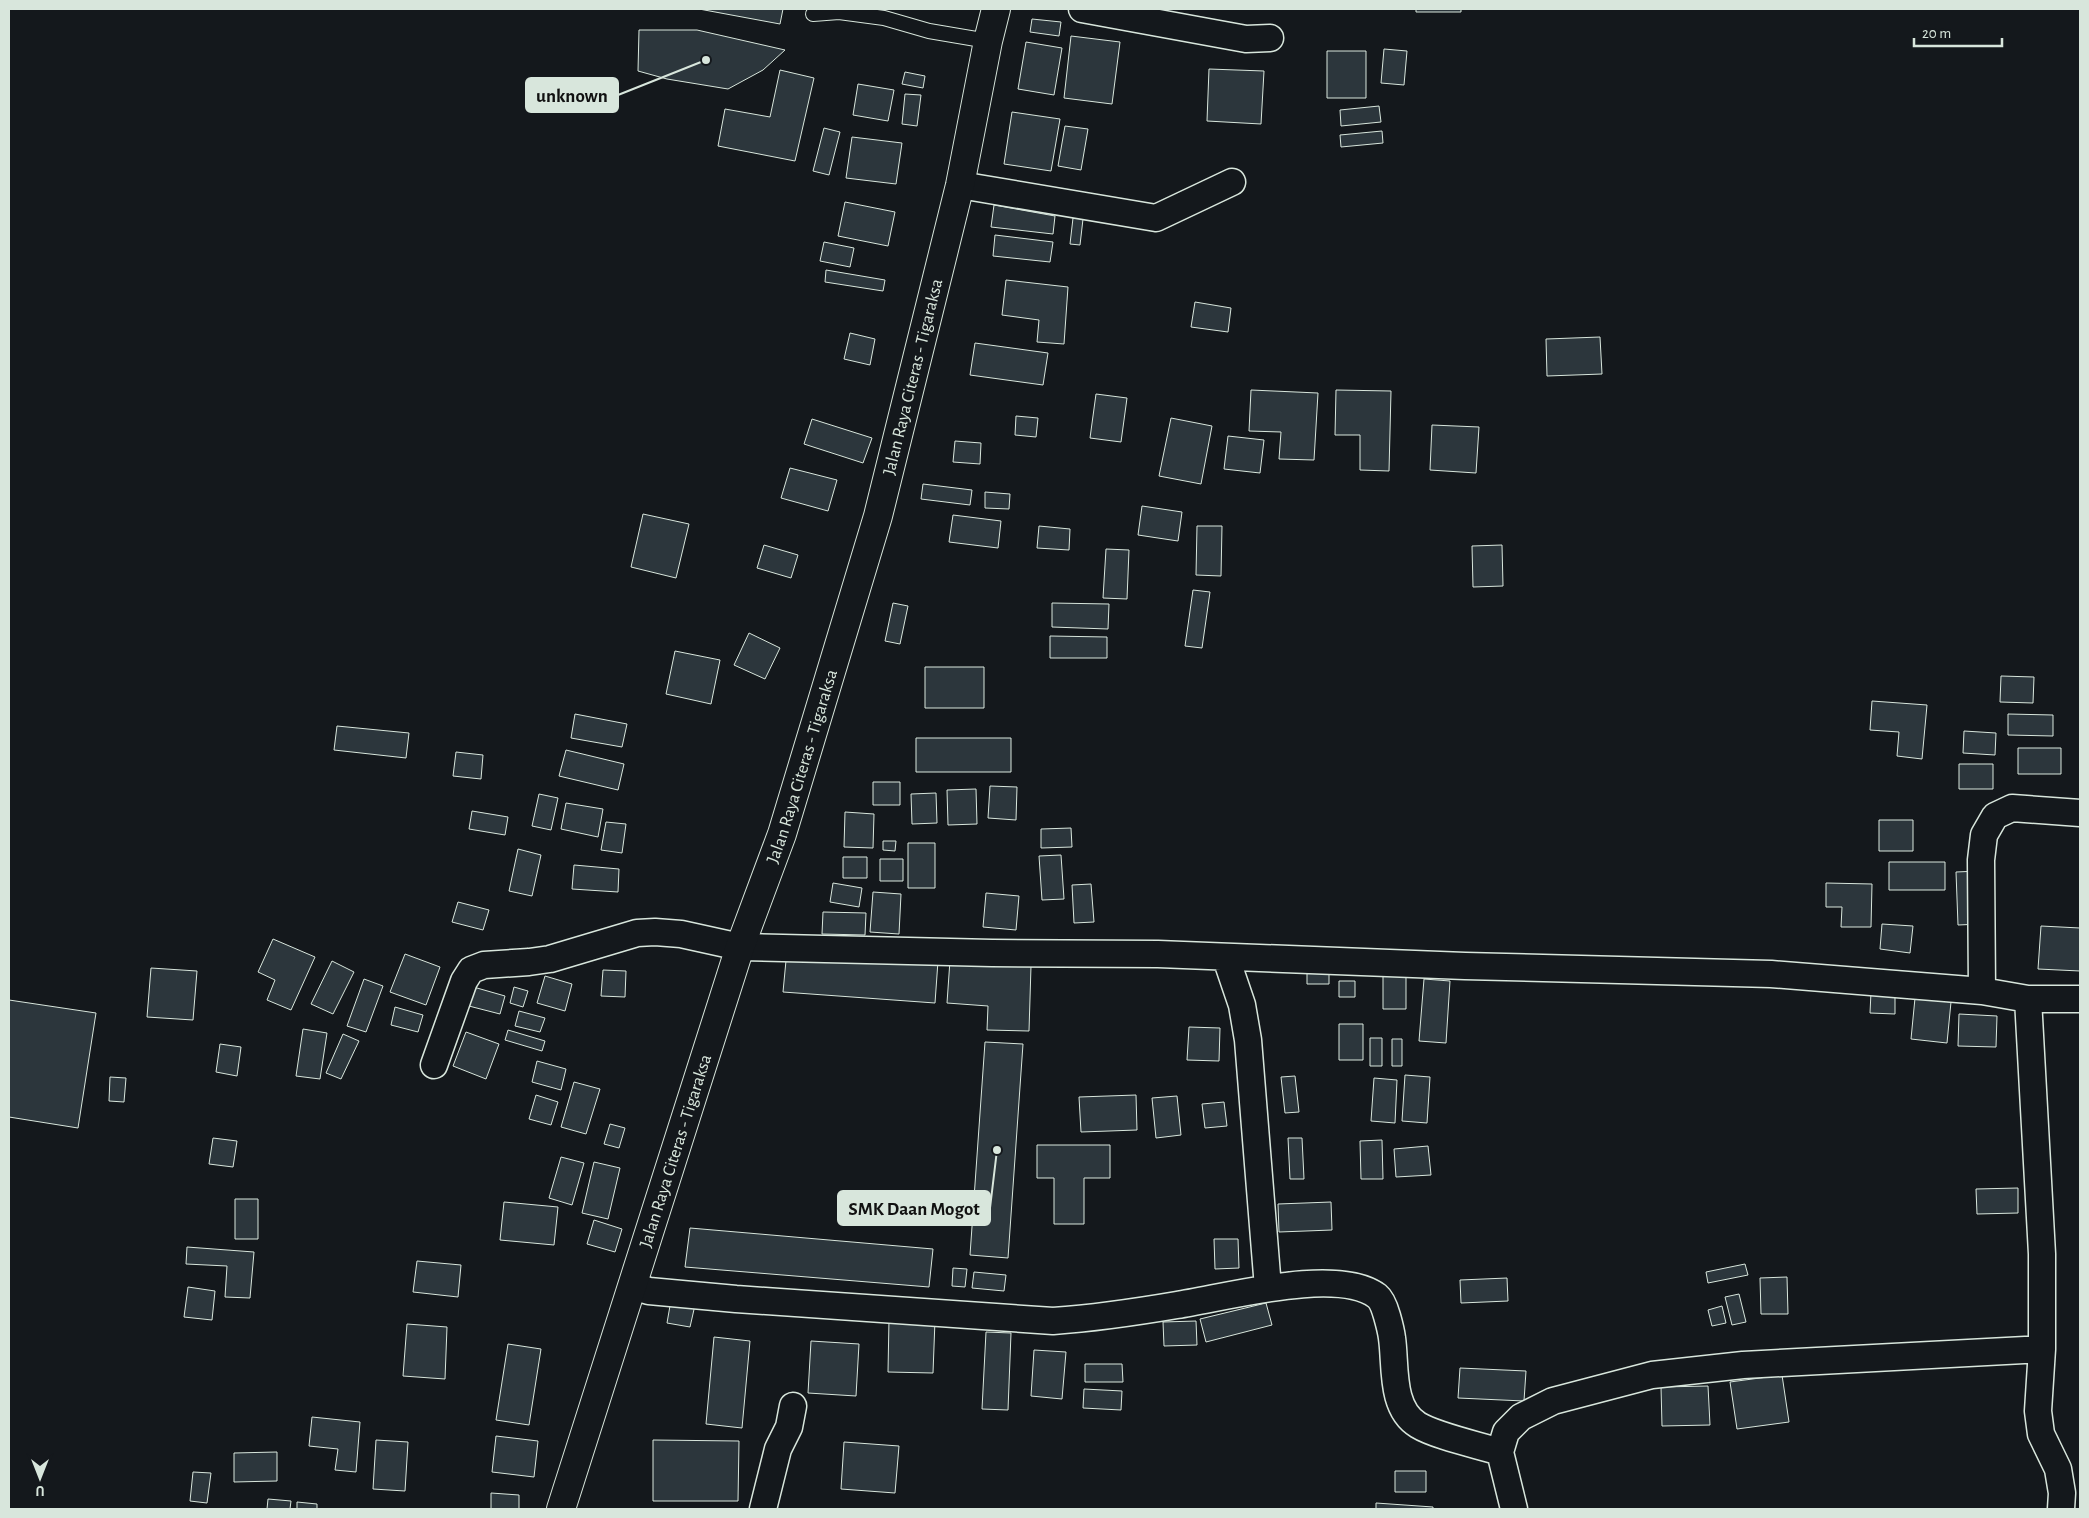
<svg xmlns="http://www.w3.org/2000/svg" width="2089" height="1518" font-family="'Alegreya Sans',sans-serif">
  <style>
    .building { fill: #2c363c; stroke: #d8e6dc }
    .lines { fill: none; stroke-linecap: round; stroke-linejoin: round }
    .service-casing { stroke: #d8e6dc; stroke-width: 16 }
    .minor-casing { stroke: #d8e6dc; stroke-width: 29 }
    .primary-casing { stroke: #d8e6dc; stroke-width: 30 }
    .service { stroke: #14181c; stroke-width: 14 }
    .minor { stroke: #14181c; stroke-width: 26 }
    .primary { stroke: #14181c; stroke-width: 28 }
    .labels { text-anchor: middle; stroke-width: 4; stroke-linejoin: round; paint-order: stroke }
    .street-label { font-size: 18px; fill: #d8e6dc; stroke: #14181c }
    .leader { fill: none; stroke: #d8e6dc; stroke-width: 2 }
    .callout-dot { fill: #d8e6dc; stroke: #14181c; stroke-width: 2 }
    .callout { fill: #d8e6dc; stroke: #d8e6dc; stroke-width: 2 }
    .callout-label { font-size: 19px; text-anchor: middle; font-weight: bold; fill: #111 }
  </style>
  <rect width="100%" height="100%" fill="#14181c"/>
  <!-- building -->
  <path class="building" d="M699 9H783L780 24Z
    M1416 9H1461V12H1416Z
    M1032 19 1061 22 1059 36 1030 32Z
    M639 30H697L785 50 763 70 728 89 667 79 638 71Z
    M1071 36 1120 42 1112 104 1064 98Z
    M1026 42 1062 48 1054 95 1018 89Z
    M1384 49 1407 51 1404 85 1381 83Z
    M1327 51H1366V98H1327Z
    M1209 69 1264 71 1261 124 1207 121Z
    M780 70 814 78 795 161 718 146 725 109 770 117Z
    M905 72 925 76 923 88 902 84Z
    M858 84 894 90 888 121 853 115Z
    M905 94 921 95 917 126 902 124Z
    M1379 106 1381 122 1341 126 1340 110Z
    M1012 112 1060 119 1051 171 1004 164Z
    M1065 126 1088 129 1081 170 1058 166Z
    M824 128 840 132 829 175 813 171Z
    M1382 131 1383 143 1341 147 1340 135Z
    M852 137 902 143 896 184 846 178Z
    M845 202 895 212 888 246 838 236Z
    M994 205 1055 216 1053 234 991 227Z
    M1073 218 1083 219 1080 245 1070 244Z
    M995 235 1053 242 1050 262 993 256Z
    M824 242 854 248 850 267 820 261Z
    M826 270 885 280 883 291 825 282Z
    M1006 280 1068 287 1064 344 1037 342 1039 320 1002 315Z
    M1195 302 1231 308 1228 332 1191 327Z
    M850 333 875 339 870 365 844 359Z
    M1600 337 1602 374 1547 376 1546 339Z
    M975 343 1048 353 1043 385 970 375Z
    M1251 390 1318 393 1314 460 1279 459 1281 432 1249 431Z
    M1336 390 1391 391 1389 471 1360 470V435H1335Z
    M1096 394 1127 398 1121 442 1090 438Z
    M1016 416 1038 418 1036 437 1015 435Z
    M1171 418 1212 426 1201 484 1159 476Z
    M812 419 872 438 863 463 804 444Z
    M1432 425 1479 427 1476 473 1430 470Z
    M1228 436 1264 440 1260 473 1224 469Z
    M955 441 981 443 980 464 953 462Z
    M790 468 837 480 828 511 781 498Z
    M923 484 972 490 970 505 921 499Z
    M985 492 1010 494 1009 509 985 508Z
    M1142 506 1182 512 1178 541 1138 535Z
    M643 514 689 524 676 578 631 567Z
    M953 515 1001 521 998 548 949 542Z
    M1039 526 1070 529 1069 550 1037 548Z
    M1197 526H1222L1221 576 1196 575Z
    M764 545 798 555 791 578 757 568Z
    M1502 545 1503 586 1473 587 1472 546Z
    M1106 549 1129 550 1127 599 1103 598Z
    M1193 590 1210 592 1202 648 1185 646Z
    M893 603 908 606 900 644 885 641Z
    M1052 603 1109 604 1108 629 1052 627Z
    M749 633 780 648 765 679 734 665Z
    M1050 636 1107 637V658H1050Z
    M675 651 720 660 711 704 666 694Z
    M925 667H984V708H925Z
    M2001 676 2034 677 2033 703 2000 702Z
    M1872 701 1927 705 1922 759 1897 756 1899 732 1870 730Z
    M575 714 627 724 622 747 571 738Z
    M2008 714 2053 715V736L2008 735Z
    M337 726 409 733 406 758 334 750Z
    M1964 731 1996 733 1995 755 1963 753Z
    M916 738H1011V772H916Z
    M2018 748H2061V774H2018Z
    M566 750 624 764 618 790 559 776Z
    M456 752 483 755 481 779 453 776Z
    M1959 764H1993V789H1959Z
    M873 782H900V805H873Z
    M990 786 1017 787 1016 820 988 818Z
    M976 789 977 824 948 825 947 790Z
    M936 793 937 823 912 824 911 794Z
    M539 794 558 798 551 830 532 826Z
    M566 803 603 809 598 837 561 829Z
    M472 811 508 817 505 835 469 829Z
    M845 812 874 814 873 848 844 847Z
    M1879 820H1913V851H1879Z
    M606 822 626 824 622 853 601 850Z
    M1071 828 1072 847 1041 848V829Z
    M883 841H896L895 851 883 850Z
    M908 843H935V888H908Z
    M518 849 541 855 532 896 509 891Z
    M1061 855 1064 899 1042 900 1039 856Z
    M843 857H867V878H843Z
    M880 859H903V881H880Z
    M1889 862H1945V890H1889Z
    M574 865 619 869 618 892 572 889Z
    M1979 871 1981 924 1958 925 1956 872Z
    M833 883 862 888 859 907 830 902Z
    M1826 883 1872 884 1871 927H1841L1842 907H1826Z
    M1091 884 1094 922 1074 923 1072 885Z
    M873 892 901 894 899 934 870 932Z
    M986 893 1019 896 1016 930 983 927Z
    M458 902 489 910 483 930 452 922Z
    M823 912 866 913 865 935 822 934Z
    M1882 924 1913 926 1910 953 1880 949Z
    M2041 926 2080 928V971L2038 969Z
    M273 939 315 957 291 1010 267 1000 275 980 258 972Z
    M787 950 938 961 935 1003 783 992Z
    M405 954 440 967 426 1005 390 992Z
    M950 960 1031 966 1029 1031 987 1030 988 1006 947 1003Z
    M332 961 354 972 333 1014 311 1004Z
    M1307 963H1329V984H1307Z
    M1383 967H1406V1009H1383Z
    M151 968 197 971 193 1020 147 1017Z
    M603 970 626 971 625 997 601 996Z
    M545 976 572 984 565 1011 537 1003Z
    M364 979 383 986 366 1032 347 1026Z
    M1424 979 1450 981 1446 1043 1419 1041Z
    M1339 981H1355V997H1339Z
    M470 986 505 996 500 1014 465 1005Z
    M514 987 528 991 523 1007 510 1003Z
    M1871 992H1895V1014L1870 1013Z
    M1915 998 1951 1002 1947 1043 1911 1039Z
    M9 1000 96 1013 78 1128 9 1117Z
    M395 1007 423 1015 418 1032 391 1025Z
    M519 1011 545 1018 540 1032 515 1026Z
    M1959 1014 1997 1016 1996 1047 1958 1046Z
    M1339 1024H1363V1060H1339Z
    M1189 1027 1220 1028 1219 1061 1187 1060Z
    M303 1029 327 1033 320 1079 296 1076Z
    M508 1030 545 1041 542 1051 505 1040Z
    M466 1032 499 1044 486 1079 453 1066Z
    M343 1034 359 1041 341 1079 326 1073Z
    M1370 1038H1382V1066H1370Z
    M1392 1039H1402V1066H1392Z
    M985 1042 1023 1044 1008 1258 970 1255Z
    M220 1044 241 1047 237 1076 216 1072Z
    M537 1061 566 1069 561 1090 532 1082Z
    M1405 1075 1430 1077 1427 1123 1402 1121Z
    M1295 1076 1299 1112 1285 1113 1281 1077Z
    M110 1077 126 1078 124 1102 109 1101Z
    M1374 1078 1397 1080 1395 1123 1371 1121Z
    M574 1082 600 1089 586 1134 561 1127Z
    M536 1095 558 1102 551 1125 529 1119Z
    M1136 1095 1137 1130 1081 1132 1079 1097Z
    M1177 1096 1181 1135 1156 1138 1152 1098Z
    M1224 1102 1227 1126 1205 1128 1202 1104Z
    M610 1124 625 1128 619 1148 604 1144Z
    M213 1138 237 1141 233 1167 209 1164Z
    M1288 1138H1302L1304 1179H1290Z
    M1382 1140 1383 1179H1361L1360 1141Z
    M1037 1145H1110V1178H1084V1224H1054V1178H1037Z
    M1428 1146 1431 1175 1396 1177 1394 1149Z
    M561 1157 584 1163 572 1205 549 1198Z
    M594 1162 620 1168 608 1219 582 1213Z
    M2018 1188V1213L1977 1214 1976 1189Z
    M235 1199H258V1239H235Z
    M504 1202 558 1207 554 1245 500 1240Z
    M1331 1202 1332 1230 1279 1232 1278 1204Z
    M594 1220 622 1229 615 1252 587 1244Z
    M690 1228 933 1249 929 1287 685 1267Z
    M1214 1239H1238L1239 1268 1215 1269Z
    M187 1247 254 1252 250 1298 225 1297 227 1266 186 1264Z
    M417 1261 461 1265 458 1297 413 1292Z
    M1745 1264 1748 1275 1708 1283 1706 1272Z
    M953 1268 967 1269 965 1287 952 1286Z
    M974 1272 1006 1275 1004 1291 972 1288Z
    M1787 1277 1788 1314H1761L1760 1278Z
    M1507 1278 1508 1301 1461 1303 1460 1280Z
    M188 1287 215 1291 212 1320 184 1317Z
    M1739 1294 1746 1322 1732 1325 1725 1297Z
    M671 1300 695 1305 690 1327 667 1323Z
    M1266 1303 1272 1325 1206 1342 1200 1319Z
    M1722 1306 1726 1323 1712 1326 1708 1310Z
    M889 1319 935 1320 933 1373 888 1372Z
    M1196 1321 1197 1345 1164 1346 1163 1322Z
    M407 1324 447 1327 445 1379 403 1376Z
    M986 1332 1011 1333 1008 1410 982 1409Z
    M714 1337 750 1341 742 1428 706 1424Z
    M811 1341 859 1344 856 1396 808 1393Z
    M508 1344 541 1349 529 1425 496 1420Z
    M1034 1350 1066 1352 1062 1399 1031 1396Z
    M1085 1364H1122L1123 1382H1085Z
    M1460 1368 1526 1371 1524 1401 1458 1398Z
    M1782 1375 1789 1422 1737 1429 1730 1382Z
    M1708 1386 1710 1425 1662 1426 1661 1387Z
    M1084 1389 1122 1391 1121 1410 1083 1408Z
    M312 1417 360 1422 356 1472 335 1470 338 1449 309 1446Z
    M496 1436 538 1441 534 1477 492 1472Z
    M376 1440 408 1442 405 1491 373 1489Z
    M653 1440 739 1441 738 1501H653Z
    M844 1442 899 1446 895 1493 841 1489Z
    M277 1452V1481L234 1482V1453Z
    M1395 1471H1426V1492H1395Z
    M193 1472 211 1473 207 1503 190 1501Z
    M491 1493 519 1495V1509H491Z
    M268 1499 291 1501 290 1509H267Z
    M297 1502 317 1504V1509H297Z
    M1376 1503 1433 1507V1509H1376Z"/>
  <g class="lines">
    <!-- service casing -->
    <g class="service-casing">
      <path id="service" d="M813 14 839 12 884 18 929 31 988 41"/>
    </g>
    <!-- minor casing -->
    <g class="minor-casing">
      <path id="minor" d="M1082 9 1246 39 1270 38
        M960 185 1156 218 1232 182
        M1226 958 1242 1005 1248 1040 1268 1288
        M1982 991 1981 860 1984 835 1995 816 2012 808 2080 813
        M2028 999 2042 1254V1349L2038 1411 2041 1434 2058 1469 2062 1493 2061 1509
        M434 1065 464 981 471 970 484 965 529 962 550 959 637 933 655 932 681 934 740 947 992 953 1158 954 1465 966 1771 974 1982 991 2028 999H2080
        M632 1286 649 1291 736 1299 1053 1321C1095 1318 1136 1312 1177 1305 1224 1298 1337 1266 1377 1296 1382 1300 1385 1309 1387 1316 1389 1323 1391 1330 1392 1338 1396 1365 1390 1408 1418 1425 1436 1436 1478 1445 1500 1452L1506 1432 1521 1417 1553 1401 1652 1375 1743 1365 2042 1349
        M1500 1452 1514 1509
        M763 1509 778 1449 789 1427 793 1406"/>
    </g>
    <!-- primary casing -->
    <g class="primary-casing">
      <g id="primary">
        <path id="s1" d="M561 1509 740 947 782 834 878 516 960 185 988 41 996 9"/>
      </g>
    </g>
    <!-- service -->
    <use href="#service" class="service"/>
    <!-- minor -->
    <use href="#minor" class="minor"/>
    <!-- primary -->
    <use href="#primary" class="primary"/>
  </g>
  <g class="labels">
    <!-- street labels -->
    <g class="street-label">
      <text dy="6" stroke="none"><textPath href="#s1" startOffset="1186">Jalan Raya Citeras - Tigaraksa</textPath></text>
      <text dy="6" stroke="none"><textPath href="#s1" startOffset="781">Jalan Raya Citeras - Tigaraksa</textPath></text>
      <text dy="6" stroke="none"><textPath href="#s1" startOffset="376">Jalan Raya Citeras - Tigaraksa</textPath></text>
    </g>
  </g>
  <!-- callouts -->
  <path class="leader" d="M706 60L618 95M997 1150L990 1208"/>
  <g class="callout-dot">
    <circle cx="706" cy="60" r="5"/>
    <circle cx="997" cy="1150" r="5"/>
  </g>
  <g class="callout">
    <rect x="526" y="78" width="92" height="34" rx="5"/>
    <rect x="838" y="1191" width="152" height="34" rx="5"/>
  </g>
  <g class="callout-label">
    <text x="572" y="102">unknown</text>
    <text x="914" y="1215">SMK Daan Mogot</text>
  </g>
  <!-- border -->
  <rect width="2089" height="1518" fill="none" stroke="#d8e6dc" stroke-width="20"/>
  <!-- north arrow -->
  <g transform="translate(40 1478) rotate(180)" stroke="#14181c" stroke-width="4" paint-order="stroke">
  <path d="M0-4L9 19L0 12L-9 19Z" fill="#d8e6dc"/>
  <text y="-8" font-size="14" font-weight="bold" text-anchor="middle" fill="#d8e6dc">U</text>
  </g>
  <!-- scale -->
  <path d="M1914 38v8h88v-8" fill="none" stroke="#d8e6dc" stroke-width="2.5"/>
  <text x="1922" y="38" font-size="15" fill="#d8e6dc" stroke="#14181c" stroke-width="4" paint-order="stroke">20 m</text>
</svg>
